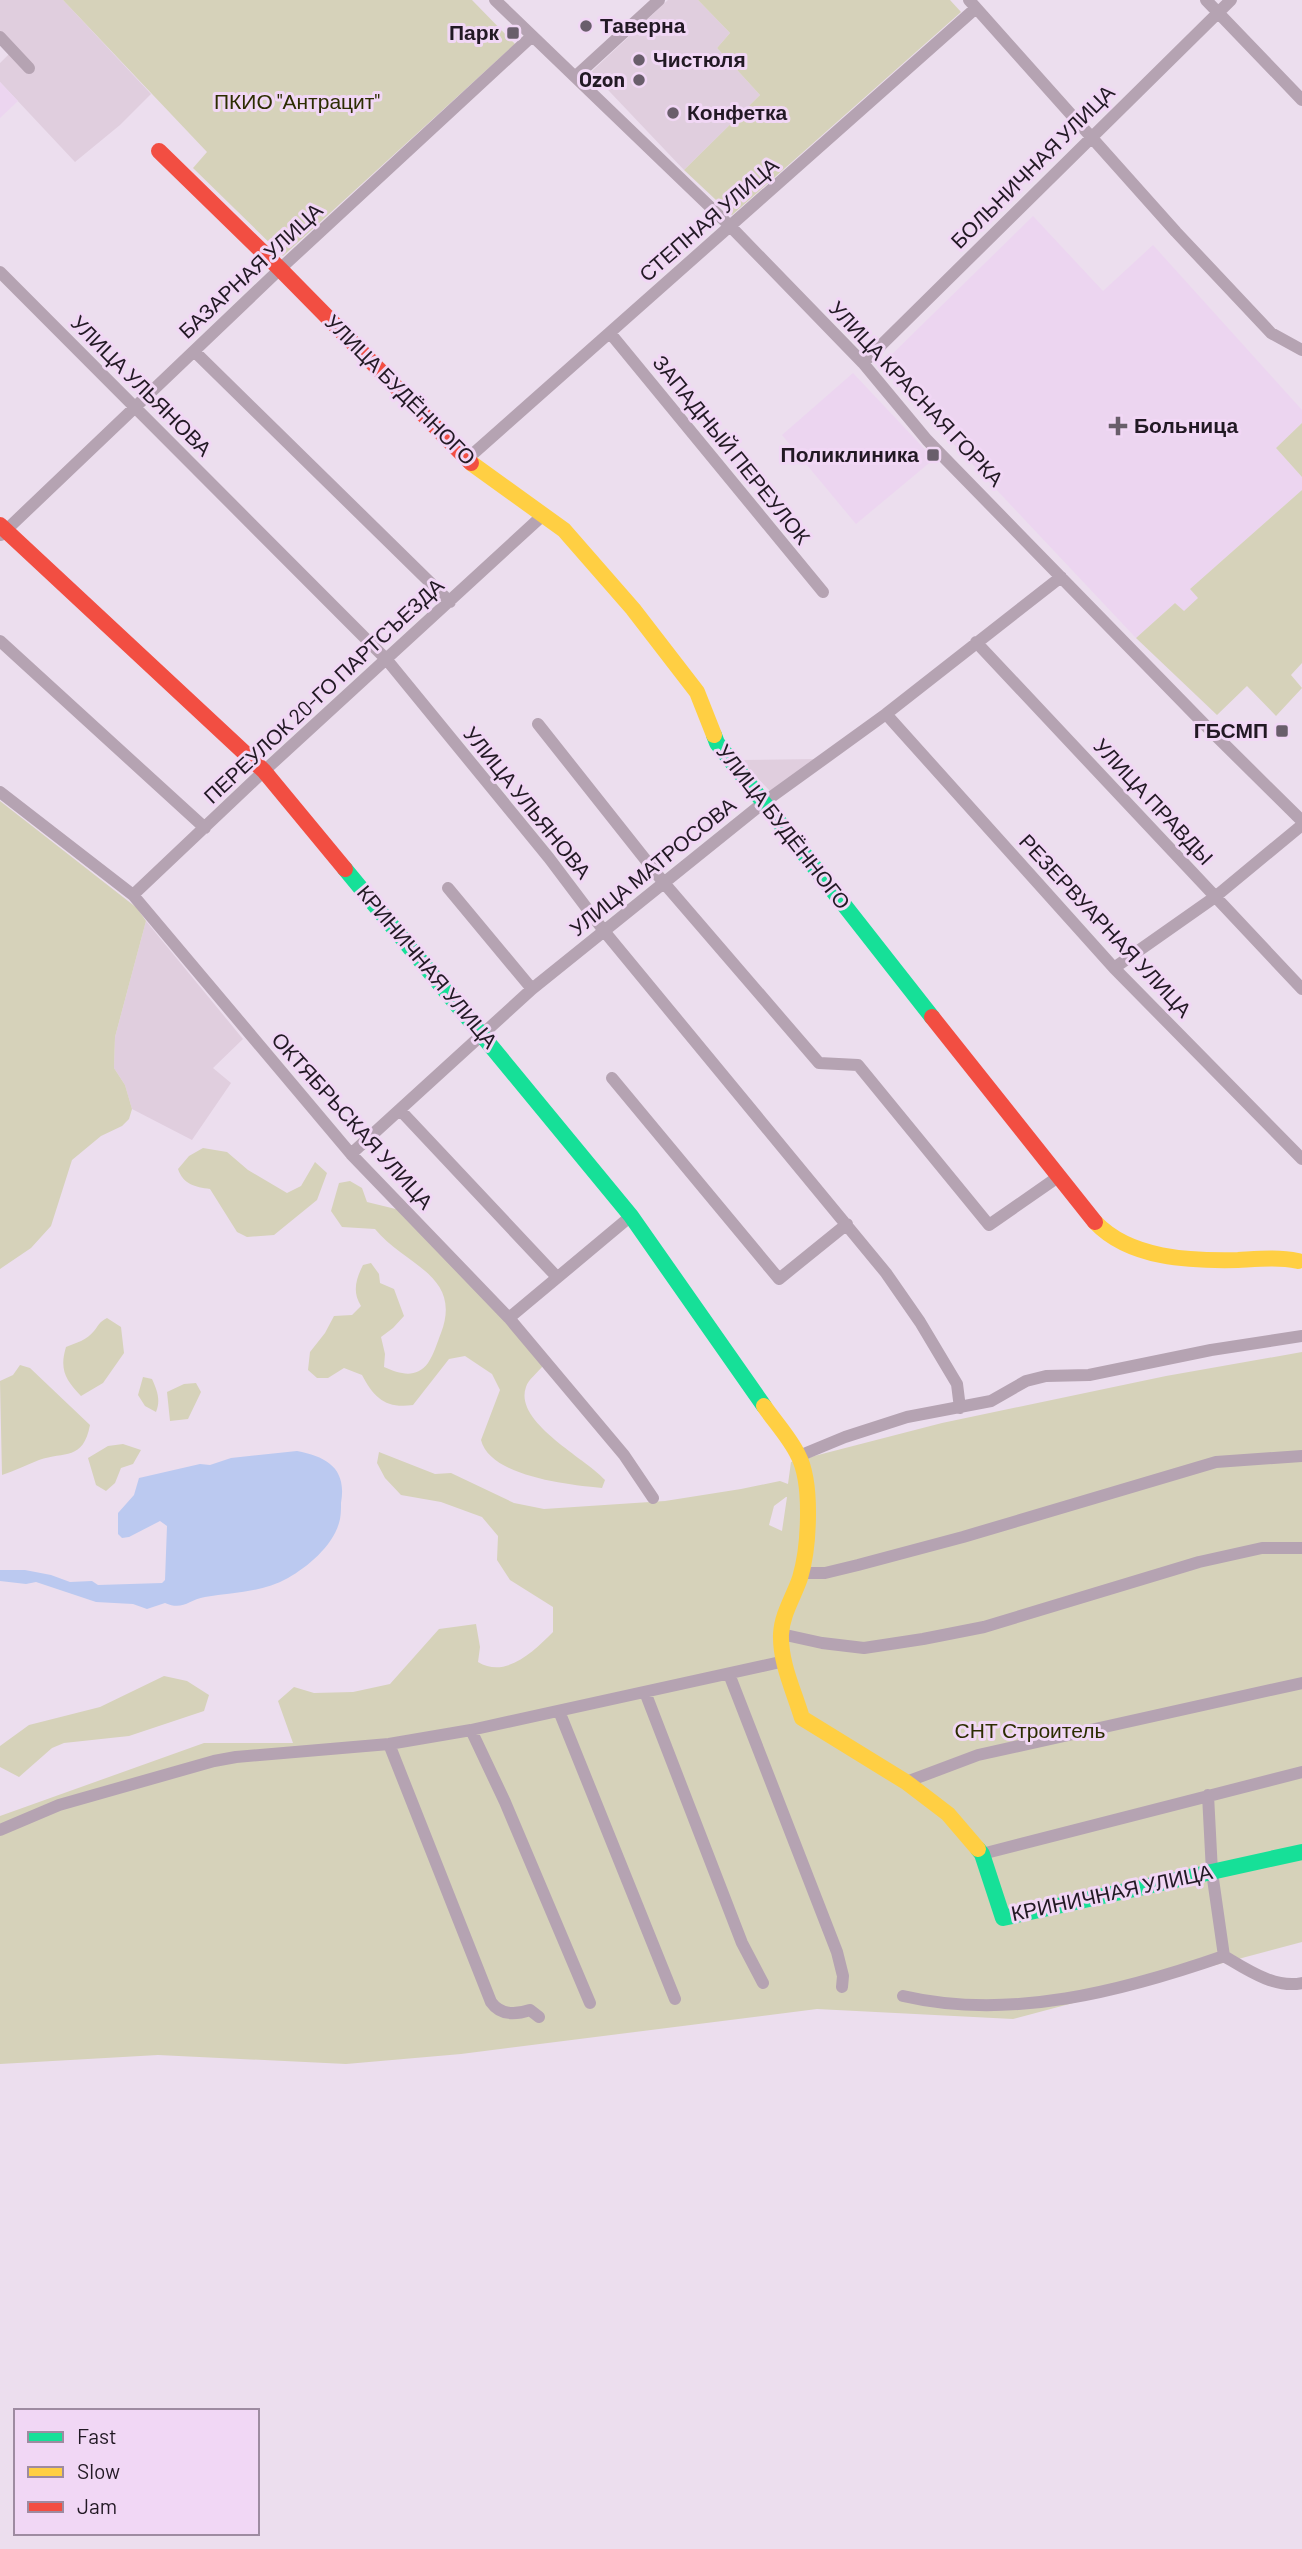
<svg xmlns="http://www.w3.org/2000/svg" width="1302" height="2549" font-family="Barlow,sans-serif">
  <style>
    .commercial { fill: #e0cede }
    .built { fill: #ecd5f0 }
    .green { fill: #d6d2ba; fill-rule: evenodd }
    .water { fill: #bbc9f0 }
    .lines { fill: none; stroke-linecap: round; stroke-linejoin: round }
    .street { stroke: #b5a3b2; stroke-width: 12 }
    .fast { stroke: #16e098; stroke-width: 16 }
    .slow { stroke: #ffcf43; stroke-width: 16 }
    .jam { stroke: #f24e42; stroke-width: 16 }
    .poi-dot { fill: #695e6b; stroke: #f1d7f5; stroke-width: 2.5 }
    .labels { text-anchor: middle; stroke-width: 6; stroke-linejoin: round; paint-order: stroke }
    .poi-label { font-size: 21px; font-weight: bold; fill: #221924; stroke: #f1d7f5; text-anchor: start }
    .park-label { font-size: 21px; fill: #2c2d01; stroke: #f1d7f5 }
    .street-label { font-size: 21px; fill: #221924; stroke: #f1d7f5 }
  </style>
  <rect width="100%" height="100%" fill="#ecdeee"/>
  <!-- commercial -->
  <path class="commercial" d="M0 0H63L151 94 120 125 75 162 0 82V63L11 52 0 42Z
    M668 0H698L730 33 717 48 760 95 684 170 591 72Z
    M820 759 770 791 740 760Z
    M146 921 243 1039 213 1068 231 1083 192 1140 132 1109 125 1085 114 1068 115 1037Z"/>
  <!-- built -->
  <path class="built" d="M0 82 18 101 0 118Z
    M1033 216 1103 291 1153 245 1302 410V423L1276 448 1302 477V490L1190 589 1198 598 1184 612 1175 603 1136 638 880 366Z
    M853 373 934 459 856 524 782 435Z"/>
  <!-- green -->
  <path class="green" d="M63 0H472L515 44 283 256 193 168 207 152Z
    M698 0H950L961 12 732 215 684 170 760 95 717 48 730 33Z
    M1302 423V477L1276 448Z
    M1302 490V663L1291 675 1302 688 1276 716 1247 686 1217 715 1136 638 1175 603 1184 611 1198 598 1190 589Z
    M0 801 137 908 146 921 115 1037 114 1068 125 1085 132 1109 129 1119 122 1126 101 1136 72 1160 51 1226 31 1248 0 1269Z
    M203 1148 227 1152 248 1170 287 1193 301 1186 315 1162 327 1173 317 1200 274 1235 247 1237 237 1232 210 1189C195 1187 183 1184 178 1169L189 1156Z
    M350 1181 362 1188 367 1202 412 1213 543 1366C538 1372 528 1380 526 1387 513 1422 587 1459 605 1480L602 1488C571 1485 490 1477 481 1440L500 1390 492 1374 465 1356 449 1359 413 1405C386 1409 374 1398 362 1375L344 1368 328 1378H317L308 1370 310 1352 325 1333 334 1316 352 1315 361 1306C352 1292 356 1279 363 1265L371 1263 379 1274 380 1283 394 1289 404 1316 393 1328 381 1337 385 1354 384 1367C400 1374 416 1379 428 1363 434 1354 437 1343 441 1333 463 1275 404 1265 375 1229L342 1227 331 1211 339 1183Z
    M107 1318 121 1327 124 1353 103 1383 81 1396C66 1380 59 1370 66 1347 76 1343 87 1340 94 1331 99 1325 99 1322 107 1318Z
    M1302 1352V1942L1013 2019 817 2009 461 2054 346 2064 158 2055 0 2064V1816L204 1743H293L278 1701 294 1687 314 1693 353 1692 390 1684 439 1629 476 1624 480 1647 478 1662C506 1679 534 1651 553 1632V1607L510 1580 497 1560 498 1536 482 1517 441 1502 401 1495 385 1478 377 1463 379 1452 435 1474 451 1473 514 1503 544 1509 665 1501 741 1489 780 1481 788 1484 791 1462 942 1423 1166 1376ZM786 1497H787L782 1531 769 1525 774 1506Z
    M20 1365 30 1368 90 1425C83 1461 65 1451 39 1460 26 1465 14 1471 2 1475L0 1381 13 1375Z
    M143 1377 152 1379C157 1390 161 1400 156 1412L145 1406 138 1395Z
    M196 1383 201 1392 188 1419 170 1421 167 1392 184 1384Z
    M123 1444 141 1450 133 1464 121 1468 115 1483 106 1491 96 1485 88 1458 108 1446Z
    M164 1676 187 1681 209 1695 204 1711 129 1736 64 1743 52 1748 19 1777 0 1767V1746L29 1725 100 1707Z"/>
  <!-- water -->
  <path class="water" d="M297 1451C328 1457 347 1469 341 1503 341 1508 341 1514 340 1519 335 1544 309 1566 288 1578 261 1593 234 1592 205 1597 188 1600 183 1611 165 1603L147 1609 133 1604 96 1602 36 1582 26 1584 0 1581V1570H25L51 1575 70 1582 92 1581 98 1585 162 1583 165 1580 167 1526 160 1521 129 1537 122 1538 118 1534V1513L134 1495 139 1478 200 1464 210 1465 231 1458Z"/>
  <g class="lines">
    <!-- street -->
    <path class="street" d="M495 0 731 227 863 363 927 440 1208 728 1302 821
      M969 0 1176 232 1271 333 1302 350
      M1206 0 1302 100
      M0 37 29 68
      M575 77 659 0
      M0 272 387 660 549 858 604 931 886 1273 920 1322 957 1384 960 1408
      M610 333 823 592
      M194 351 450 602
      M863 363 1231 0
      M466 460 976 8
      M1 535 280 269 531 37
      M0 641 205 828
      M976 642 1302 989
      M886 714 1114 968 1302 1159
      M538 724 664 883 819 1063 858 1065 989 1225 1058 1177
      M0 792 133 895 351 1154 509 1318 624 1455 653 1498
      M448 888 532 989
      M133 895 264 771 542 516
      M1114 968 1215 897 1302 825
      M612 1078 779 1279 847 1224
      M400 1110 556 1276
      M351 1154 532 989 763 803 886 714 1061 577
      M509 1318 631 1216
      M799 1456 845 1437 907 1417 991 1401 1026 1381 1046 1376 1089 1375 1211 1350 1302 1336
      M802 1573H825L858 1565 963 1537 1216 1462 1302 1456
      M781 1634 822 1643 864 1648 923 1639 984 1627 1199 1562 1262 1548H1302
      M729 1674 837 1952 843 1976 842 1987
      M645 1692 742 1943 763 1983
      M559 1711 675 1999
      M471 1730 505 1802 590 2003
      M389 1744 491 2002C500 2015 515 2015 530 2010L539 2017
      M906 1782 978 1755 1302 1683
      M1208 1795 1212 1872 1224 1956
      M0 1830 59 1805 214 1761 236 1757 389 1744 471 1730 785 1661
      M982 1854 1302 1772
      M903 1996C1010 2021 1123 1991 1224 1956 1246 1969 1275 1989 1302 1983"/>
    <!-- fast -->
    <path class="fast" d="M714 735 717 743 932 1017
      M345 869 631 1216 764 1406
      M978 1849 982 1854 1003 1918 1302 1852"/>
    <!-- slow -->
    <path class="slow" d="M471 463 564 530 633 609 697 692 714 735
      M1095 1222C1130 1259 1190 1261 1238 1260 1258 1259 1278 1257 1298 1261
      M764 1406C775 1422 790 1438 798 1455 813 1483 809 1548 800 1578 794 1596 782 1614 781 1634 780 1663 794 1691 802 1718L906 1782 948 1814 978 1849"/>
    <!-- jam -->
    <path class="jam" d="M159 151 280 269 471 463
      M0 525 264 771 345 869
      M932 1017 1095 1222"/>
  </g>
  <!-- markers -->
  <g class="poi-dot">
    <circle cx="586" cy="26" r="7"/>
    <rect x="506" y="26" width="14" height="14" rx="3.5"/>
    <circle cx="639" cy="60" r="7"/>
    <circle cx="639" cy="80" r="7"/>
    <circle cx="673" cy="113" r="7"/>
    <path d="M1114.5 415.5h7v7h7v7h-7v7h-7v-7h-7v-7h7z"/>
    <rect x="926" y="448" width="14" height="14" rx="3.5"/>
    <rect x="1275" y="724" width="14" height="14" rx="3.5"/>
  </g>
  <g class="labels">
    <!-- poi labels -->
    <g class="poi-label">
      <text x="600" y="33">Таверна</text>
      <text x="499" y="40" text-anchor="end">Парк</text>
      <text x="653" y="67">Чистюля</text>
      <text x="625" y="87" text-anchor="end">Ozon</text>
      <text x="687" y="120">Конфетка</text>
      <text x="1134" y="433">Больница</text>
      <text x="919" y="462" text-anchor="end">Поликлиника</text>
      <text x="1268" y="738" text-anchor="end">ГБСМП</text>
    </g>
    <!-- park labels -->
    <g class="park-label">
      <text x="297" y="109">ПКИО "Антрацит"</text>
      <text x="1030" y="1738">СНТ Строитель</text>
    </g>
    <!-- street labels -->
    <g class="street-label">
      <text transform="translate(1033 167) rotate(-45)" y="7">БОЛЬНИЧНАЯ УЛИЦА</text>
      <text transform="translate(709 220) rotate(-41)" y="7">СТЕПНАЯ УЛИЦА</text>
      <text transform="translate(251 271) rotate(-43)" y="7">БАЗАРНАЯ УЛИЦА</text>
      <text transform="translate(141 386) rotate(45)" y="7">УЛИЦА УЛЬЯНОВА</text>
      <text transform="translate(400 390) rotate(45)" y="7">УЛИЦА БУДЁННОГО</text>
      <text transform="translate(916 394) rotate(47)" y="7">УЛИЦА КРАСНАЯ ГОРКА</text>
      <text transform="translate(731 450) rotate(51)" y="7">ЗАПАДНЫЙ ПЕРЕУЛОК</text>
      <text transform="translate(324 691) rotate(-43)" y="7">ПЕРЕУЛОК 20-ГО ПАРТСЪЕЗДА</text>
      <text transform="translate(1153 802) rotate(47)" y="7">УЛИЦА ПРАВДЫ</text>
      <text transform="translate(527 803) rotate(51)" y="7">УЛИЦА УЛЬЯНОВА</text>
      <text transform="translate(783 827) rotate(52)" y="7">УЛИЦА БУДЁННОГО</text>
      <text transform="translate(653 867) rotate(-39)" y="7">УЛИЦА МАТРОСОВА</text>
      <text transform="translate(1105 926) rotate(47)" y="7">РЕЗЕРВУАРНАЯ УЛИЦА</text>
      <text transform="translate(427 967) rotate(50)" y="7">КРИНИЧНАЯ УЛИЦА</text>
      <text transform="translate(352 1121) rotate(48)" y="7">ОКТЯБРЬСКАЯ УЛИЦА</text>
      <text transform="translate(1112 1893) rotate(-12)" y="7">КРИНИЧНАЯ УЛИЦА</text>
    </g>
  </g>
  <!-- legend -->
  <rect x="14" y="2409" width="245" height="126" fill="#f1d7f5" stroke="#9e8ba1" stroke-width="2"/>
  <rect x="28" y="2432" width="35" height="10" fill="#16e098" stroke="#9e8ba1" stroke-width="2"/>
  <text x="77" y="2444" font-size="21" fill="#221924">Fast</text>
  <rect x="28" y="2467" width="35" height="10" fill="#ffcf43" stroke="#9e8ba1" stroke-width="2"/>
  <text x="77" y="2479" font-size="21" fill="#221924">Slow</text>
  <rect x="28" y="2502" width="35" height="10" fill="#f24e42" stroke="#9e8ba1" stroke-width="2"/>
  <text x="77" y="2514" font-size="21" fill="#221924">Jam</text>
</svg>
